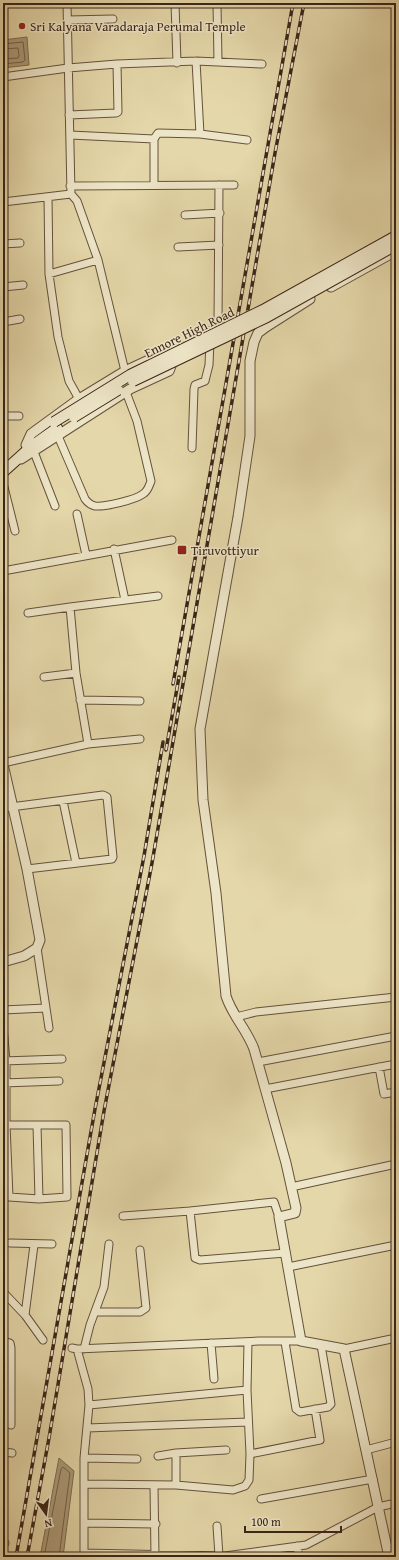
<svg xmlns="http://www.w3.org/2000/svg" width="399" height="1560" font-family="'Gentium Book Plus',serif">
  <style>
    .water { fill: #ab9a78; stroke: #7e6b52 }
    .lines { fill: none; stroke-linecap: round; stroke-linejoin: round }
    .shore { stroke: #736048; stroke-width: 1 }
    .minor-casing { stroke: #65523c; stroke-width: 9 }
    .tertiary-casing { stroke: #65523c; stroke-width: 11 }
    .secondary-casing { stroke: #3b2518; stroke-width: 12 }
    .minor { stroke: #ede5c7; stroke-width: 7 }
    .tertiary { stroke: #ede5c7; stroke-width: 9 }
    .secondary { stroke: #ede5c7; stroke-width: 10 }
    .rail-casing { stroke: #3b2518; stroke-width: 3.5 }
    .rail { stroke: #ede5c7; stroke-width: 2; stroke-dasharray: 6; stroke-linecap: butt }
    .secondary-bridge-casing { stroke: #3b2518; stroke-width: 12; stroke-linecap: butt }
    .secondary-bridge { stroke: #ede5c7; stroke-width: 10 }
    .poi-dot { fill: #8f2418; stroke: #ede5c7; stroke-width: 1.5 }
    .labels { text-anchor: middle; stroke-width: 3; stroke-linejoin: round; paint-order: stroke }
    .poi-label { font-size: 13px; fill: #3b2518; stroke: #ede5c7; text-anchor: start }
    .street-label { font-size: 13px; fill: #3b2518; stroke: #ede5c7 }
  </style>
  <rect width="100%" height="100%" fill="#e4d7a9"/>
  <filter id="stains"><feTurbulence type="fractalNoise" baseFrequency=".005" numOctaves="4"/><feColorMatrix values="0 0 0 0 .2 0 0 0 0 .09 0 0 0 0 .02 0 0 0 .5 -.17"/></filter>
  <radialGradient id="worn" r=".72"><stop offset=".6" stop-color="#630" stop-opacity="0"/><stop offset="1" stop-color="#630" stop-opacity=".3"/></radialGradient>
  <!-- water -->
  <path class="water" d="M27 37 29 65 3 68V40Z
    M59 1458 74 1471 63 1557H40Z"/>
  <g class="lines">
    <!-- shore -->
    <path class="shore" d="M3 44 23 42 25 60 23 62 3 64
      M3 49 18 48 19 56 18 58 3 59
      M44 1557 61 1469 63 1467 70 1473 59 1557"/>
    <!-- minor casing -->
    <g class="minor-casing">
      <path id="minor" d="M67 3 71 194 77 201 98 260 125 371
        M175 3 177 63
        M217 3 218 62
        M68 20 113 19
        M3 77 68 68 117 64 196 61 262 64
        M69 115 116 113 118 112 117 64
        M200 134 247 140
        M70 135 154 139
        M154 185V139L158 133 200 134 196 61
        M70 186 234 185
        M48 197 49 274 58 337 69 381 79 399
        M3 202 71 194
        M185 215 220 213
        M3 244 20 243
        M178 247 219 245
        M49 274 98 260
        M3 287 23 285
        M3 322 20 319
        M208 332 215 328 218 323 219 185
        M3 416H19
        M58 436 85 499C88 503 90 505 95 506 105 507 135 500 143 494 148 491 149 486 151 481L137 421 126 392
        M192 448 194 389 195 385 205 381 209 365 210 341
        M34 452 55 506
        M3 483 15 531
        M77 514 86 555
        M114 549 125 600
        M3 571 172 540
        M28 613 70 607
        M44 677 76 673
        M80 700 140 701
        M88 744 140 739
        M3 763 88 744 76 673 70 607 158 596
        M63 801 76 863
        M3 808 103 795 107 797 113 857 112 859 27 869
        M46 1008 49 1028
        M3 1010 46 1008 37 948
        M236 1017 256 1012 396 997
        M3 1026 6 1061V1125L9 1197 39 1199 67 1197 66 1125H3
        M3 1061 62 1059
        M258 1062 396 1036
        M379 1067 384 1094 396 1092
        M3 1083 59 1081
        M265 1089 396 1064
        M37 1125 39 1199
        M291 1187 396 1164
        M123 1216 190 1211
        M279 1217 274 1202 190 1211 195 1258 200 1260 286 1253
        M10 1243 52 1244
        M288 1267 396 1245
        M3 1292 25 1315 43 1340
        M96 1312H140L146 1308 140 1250
        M25 1315 34 1245
        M3 1341 10 1343 11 1348V1425
        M285 1342 296 1409 300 1412 328 1407 331 1404 321 1345
        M211 1343 214 1379
        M72 1348 77 1349 259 1341H301
        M77 1349 88 1389 89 1405 84 1458V1557
        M84 1349 90 1325 104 1287 109 1244
        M344 1349 396 1338
        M89 1405 247 1390
        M87 1428 248 1422
        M366 1450 396 1442
        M3 1452 12 1453
        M250 1454 320 1440 315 1409
        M158 1456 176 1453
        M84 1458 137 1459
        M84 1484 176 1485 233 1490 245 1486 249 1480 250 1454 247 1390 248 1342
        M176 1485V1453L226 1450
        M154 1486 155 1557
        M261 1499 373 1479
        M84 1523 156 1524
        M217 1526 219 1556
        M3 1543H5
        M297 1546 299 1557
        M84 1553 225 1556 306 1545 378 1507 396 1503"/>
    </g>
    <!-- tertiary casing -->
    <g class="tertiary-casing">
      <path id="tertiary" d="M331 287 396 251
        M310 299 266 327 258 333 254 342 250 361V436L238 517 200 729 203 800 216 893 226 996C232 1015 247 1030 254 1049L286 1163 296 1208 295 1213 279 1217 301 1341 344 1349 389 1557
        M21 459 130 389 169 371 171 366 166 352 125 371 79 399 31 434 26 445
        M3 764 27 869 40 940 37 948 24 956 3 962"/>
    </g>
    <!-- secondary casing -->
    <g class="secondary-casing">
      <path id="secondary" d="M3 472 33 445 57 428"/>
    </g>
    <!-- minor -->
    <use href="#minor" class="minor"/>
    <!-- tertiary -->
    <use href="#tertiary" class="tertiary"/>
    <!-- secondary -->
    <use href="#secondary" class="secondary"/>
    <!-- rail casing -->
    <g class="rail-casing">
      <path id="rail" d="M173 684 293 3
        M166 750 179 677
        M16 1557 95 1109 144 856 163 742
        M27 1557 49 1438 104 1111 152 863 275 153 304 3"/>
    </g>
    <!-- rail -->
    <use href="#rail" class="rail"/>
    <!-- secondary-bridge casing -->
    <g class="secondary-bridge-casing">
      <path id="secondary-bridge" d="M133 381 267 317 396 245
        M74 417 118 390
        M54 422 130 375 263 310 396 236"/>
    </g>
    <!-- secondary-bridge -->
    <use href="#secondary-bridge" class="secondary-bridge"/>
  </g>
  <!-- markers -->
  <g class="poi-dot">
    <circle cx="22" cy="26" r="4"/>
    <rect x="177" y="545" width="10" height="10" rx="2"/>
  </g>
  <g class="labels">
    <!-- poi labels -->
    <g class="poi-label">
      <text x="30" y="31">Sri Kalyana Varadaraja Perumal Temple</text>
      <text x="191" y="555">Tiruvottiyur</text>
    </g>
    <!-- street labels -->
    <g class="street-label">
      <text transform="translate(189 332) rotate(-26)" y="5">Ennore High Road</text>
    </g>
  </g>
  <!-- margin -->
  <rect width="399" height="1560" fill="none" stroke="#e4d7a9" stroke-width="16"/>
  <rect x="4" y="4" width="391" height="1552" fill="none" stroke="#3b2518" stroke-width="2"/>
  <rect x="8" y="8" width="383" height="1544" fill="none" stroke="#3b2518"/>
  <!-- north arrow -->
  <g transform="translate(46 1514) rotate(166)" stroke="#ede5c7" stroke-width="3" paint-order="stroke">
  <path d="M0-3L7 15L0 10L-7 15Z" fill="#3b2518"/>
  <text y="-6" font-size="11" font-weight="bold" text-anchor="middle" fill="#3b2518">N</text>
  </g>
  <!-- scale -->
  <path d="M245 1526v6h96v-6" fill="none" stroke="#3b2518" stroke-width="2"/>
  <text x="251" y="1526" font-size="12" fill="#3b2518" stroke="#ede5c7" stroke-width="3" paint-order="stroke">100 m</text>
  <rect width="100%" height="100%" filter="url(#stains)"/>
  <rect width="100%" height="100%" fill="url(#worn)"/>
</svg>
